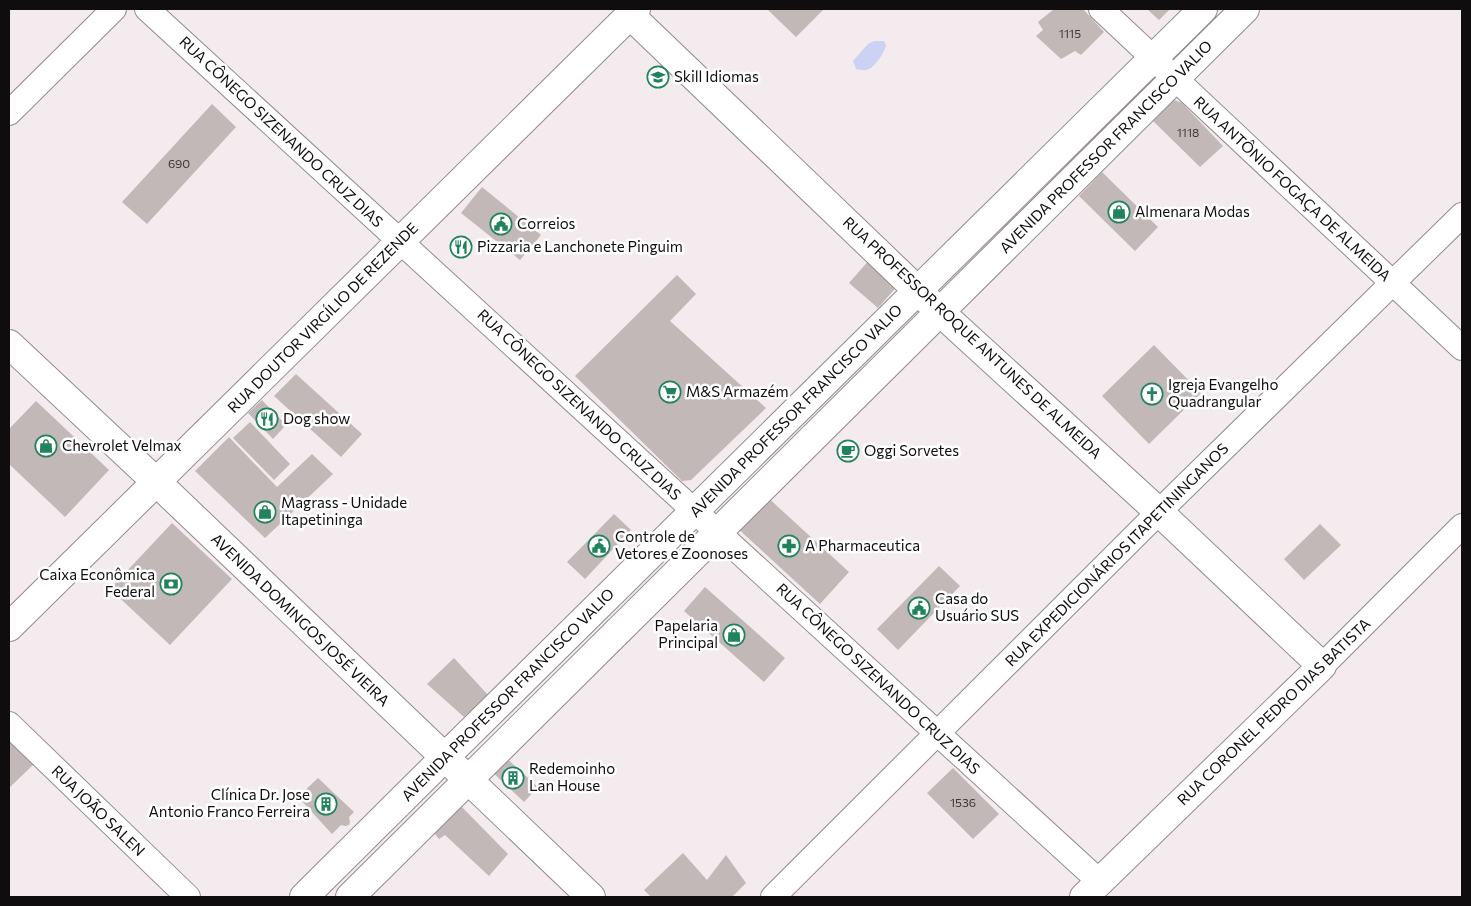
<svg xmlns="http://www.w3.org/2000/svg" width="1471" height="906" font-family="Commissioner,sans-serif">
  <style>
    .water { fill: #ccd2f4 }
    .building { fill: #c1b8b7 }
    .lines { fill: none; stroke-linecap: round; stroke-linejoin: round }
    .minor-casing { stroke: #928b8e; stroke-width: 26 }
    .tertiary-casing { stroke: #928b8e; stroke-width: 30 }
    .secondary-casing { stroke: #928b8e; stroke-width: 30 }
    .primary-casing { stroke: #928b8e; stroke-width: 30 }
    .minor { stroke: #fff; stroke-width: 24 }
    .tertiary { stroke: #fff; stroke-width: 28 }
    .secondary { stroke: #fff; stroke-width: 28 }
    .primary { stroke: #fff; stroke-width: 28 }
    .labels { text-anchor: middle; stroke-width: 5; stroke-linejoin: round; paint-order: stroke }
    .number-label { font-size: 12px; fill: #3c3838 }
    .poi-label { font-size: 15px; fill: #0f0d0e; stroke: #fff; text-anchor: start }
    .street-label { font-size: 15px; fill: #0f0d0e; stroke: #fff }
  </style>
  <rect width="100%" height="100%" fill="#f3ebee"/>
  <!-- water -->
  <path class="water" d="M874 41H884L886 45C885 52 875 66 869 69 865 71 860 70 856 69L853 61 868 44Z"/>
  <!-- building -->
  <path class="building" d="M767 9H824L796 37Z
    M1054 9H1083L1104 32 1081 55 1075 51 1061 59 1036 36 1043 30 1038 22Z
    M1147 9H1170L1159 20Z
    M1172 99 1182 103 1223 146 1200 167 1152 120Z
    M212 104 236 127 147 224 122 202Z
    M1102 172 1158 227 1135 251 1079 196Z
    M482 187 541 235 520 260 461 213Z
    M870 259 899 284 878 308 849 283Z
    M677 275 696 294 670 321 766 408 691 480 682 481 575 376Z
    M1154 345 1201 393 1149 444 1102 396Z
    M296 374 362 434 341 457 274 396Z
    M262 400 286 425 273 439 248 413Z
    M36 401 109 470 65 517 9 464V429Z
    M250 422 290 464 274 480 233 438Z
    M229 437 277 487 312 454 333 474 265 538 195 471Z
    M764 494 849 572 820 604 735 526Z
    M614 514 631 530 585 579 567 562Z
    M172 523 232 579 170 645 110 589Z
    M1320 524 1341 545 1304 580 1284 559Z
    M939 566 960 586 898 650 877 629Z
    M705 587 785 658 764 682 684 611Z
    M454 658 488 695 464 717 427 684Z
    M9 736 35 763 9 788Z
    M502 754 538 787 524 802 488 768Z
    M953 768 999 814 973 839 927 793Z
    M318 778 354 812 349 817 350 822 349 825 345 826 341 825 332 834 298 797Z
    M457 802 508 854 489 876 445 835 439 839 430 827Z
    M683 853 707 880 726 855 746 883 732 897H651L644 890Z"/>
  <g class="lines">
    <!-- minor casing -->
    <g class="minor-casing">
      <path id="minor" d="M147 9C464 301 782 591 1100 882
        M1101 9 1462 348
        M9 113 114 9
        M1322 666 1462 526
        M9 724 188 897
        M773 897 1177 494 1462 215"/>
    </g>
    <!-- tertiary casing -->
    <g class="tertiary-casing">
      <path id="tertiary" d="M630 15 940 312 1159 512 1322 666 1084 897"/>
    </g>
    <!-- secondary casing -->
    <g class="secondary-casing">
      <path id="secondary" d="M9 627 636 9
        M304 897 444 758
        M350 897 468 780"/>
    </g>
    <!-- primary casing -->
    <g class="primary-casing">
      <path id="primary" d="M9 344 167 492 591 897
        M444 758 1203 9
        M468 780 1245 9"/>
    </g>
    <!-- minor -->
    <use href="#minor" class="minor"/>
    <!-- tertiary -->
    <use href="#tertiary" class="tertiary"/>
    <!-- secondary -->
    <use href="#secondary" class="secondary"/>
    <!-- primary -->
    <use href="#primary" class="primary"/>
  </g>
  <!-- icons -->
  <defs>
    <g id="school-ring" transform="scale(1.125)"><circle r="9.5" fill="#fff" stroke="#20835c" stroke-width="1.5"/><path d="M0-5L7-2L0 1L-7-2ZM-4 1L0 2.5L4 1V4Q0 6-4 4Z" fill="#20835c"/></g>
    <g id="shop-ring" transform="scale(1.125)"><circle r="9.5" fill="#fff" stroke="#20835c" stroke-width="1.5"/><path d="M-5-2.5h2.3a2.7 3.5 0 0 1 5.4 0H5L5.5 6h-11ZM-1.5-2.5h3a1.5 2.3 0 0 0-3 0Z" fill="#20835c"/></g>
    <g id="civic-ring" transform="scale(1.125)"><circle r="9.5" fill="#fff" stroke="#20835c" stroke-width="1.5"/><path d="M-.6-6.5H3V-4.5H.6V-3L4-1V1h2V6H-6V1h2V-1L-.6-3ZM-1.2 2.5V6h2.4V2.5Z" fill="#20835c"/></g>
    <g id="restaurant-ring" transform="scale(1.125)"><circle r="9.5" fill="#fff" stroke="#20835c" stroke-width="1.5"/><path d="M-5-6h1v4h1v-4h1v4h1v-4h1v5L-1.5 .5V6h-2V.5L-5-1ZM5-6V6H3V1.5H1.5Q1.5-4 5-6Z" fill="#20835c"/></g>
    <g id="supermarket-ring" transform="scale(1.125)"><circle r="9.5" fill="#fff" stroke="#20835c" stroke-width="1.5"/><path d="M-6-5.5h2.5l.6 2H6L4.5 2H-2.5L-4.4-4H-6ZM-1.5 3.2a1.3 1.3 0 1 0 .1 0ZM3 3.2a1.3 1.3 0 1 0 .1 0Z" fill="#20835c"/></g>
    <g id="church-ring" transform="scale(1.125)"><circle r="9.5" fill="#fff" stroke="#20835c" stroke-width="1.5"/><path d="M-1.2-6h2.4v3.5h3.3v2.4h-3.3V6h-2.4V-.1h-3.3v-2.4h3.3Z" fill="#20835c"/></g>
    <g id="cafe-ring" transform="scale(1.125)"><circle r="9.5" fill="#fff" stroke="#20835c" stroke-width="1.5"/><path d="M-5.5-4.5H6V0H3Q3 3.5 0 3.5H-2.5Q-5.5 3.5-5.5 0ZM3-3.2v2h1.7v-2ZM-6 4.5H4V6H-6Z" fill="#20835c"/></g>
    <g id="pharmacy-ring" transform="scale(1.125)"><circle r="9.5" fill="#fff" stroke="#20835c" stroke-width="1.5"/><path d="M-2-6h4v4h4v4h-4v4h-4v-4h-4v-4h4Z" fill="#20835c"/></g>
    <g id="bank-ring" transform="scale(1.125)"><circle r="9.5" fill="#fff" stroke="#20835c" stroke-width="1.5"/><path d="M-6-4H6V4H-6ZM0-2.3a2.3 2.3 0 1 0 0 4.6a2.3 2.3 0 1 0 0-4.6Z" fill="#20835c"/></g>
    <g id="building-ring" transform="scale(1.125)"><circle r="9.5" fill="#fff" stroke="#20835c" stroke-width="1.5"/><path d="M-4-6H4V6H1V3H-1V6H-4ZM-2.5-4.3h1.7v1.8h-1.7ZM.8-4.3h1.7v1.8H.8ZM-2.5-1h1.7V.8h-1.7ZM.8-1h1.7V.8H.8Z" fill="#20835c"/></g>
  </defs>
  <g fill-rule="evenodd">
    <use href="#school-ring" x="658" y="77"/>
    <use href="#shop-ring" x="1119" y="212"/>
    <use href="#civic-ring" x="501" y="224"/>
    <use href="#restaurant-ring" x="461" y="247"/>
    <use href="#supermarket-ring" x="670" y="392"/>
    <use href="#church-ring" x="1152" y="394"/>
    <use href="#restaurant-ring" x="267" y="419"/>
    <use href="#shop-ring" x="46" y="446"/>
    <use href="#cafe-ring" x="848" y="451"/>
    <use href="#shop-ring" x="265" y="512"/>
    <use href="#civic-ring" x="599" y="546"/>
    <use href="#pharmacy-ring" x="789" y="546"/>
    <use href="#bank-ring" x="171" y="584"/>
    <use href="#civic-ring" x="919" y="608"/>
    <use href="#shop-ring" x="734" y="635"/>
    <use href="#building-ring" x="513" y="778"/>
    <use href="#building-ring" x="326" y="804"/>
  </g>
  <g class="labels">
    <!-- number labels -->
    <g class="number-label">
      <text x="1070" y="38">1115</text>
      <text x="1188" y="137">1118</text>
      <text x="179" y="168">690</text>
      <text x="963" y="807">1536</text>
    </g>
    <!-- poi labels -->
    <g class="poi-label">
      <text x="674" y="82">Skill Idiomas</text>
      <text x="1135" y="217">Almenara Modas</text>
      <text x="517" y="229">Correios</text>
      <text x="477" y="252">Pizzaria e Lanchonete Pinguim</text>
      <text x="1168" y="390">Igreja Evangelho<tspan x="1168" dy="17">Quadrangular</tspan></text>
      <text x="686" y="397">M&amp;S Armazém</text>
      <text x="283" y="424">Dog show</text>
      <text x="62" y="451">Chevrolet Velmax</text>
      <text x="864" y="456">Oggi Sorvetes</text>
      <text x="281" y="508">Magrass - Unidade<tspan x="281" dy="17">Itapetininga</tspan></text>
      <text x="615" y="542">Controle de<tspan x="615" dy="17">Vetores e Zoonoses</tspan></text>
      <text x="805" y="551">A Pharmaceutica</text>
      <text x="155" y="580" text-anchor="end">Caixa Econômica<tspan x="155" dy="17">Federal</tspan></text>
      <text x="935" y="604">Casa do<tspan x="935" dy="17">Usuário SUS</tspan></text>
      <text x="718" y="631" text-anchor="end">Papelaria<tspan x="718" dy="17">Principal</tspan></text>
      <text x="529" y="774">Redemoinho<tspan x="529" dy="17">Lan House</tspan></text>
      <text x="310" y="800" text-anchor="end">Clínica Dr. Jose<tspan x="310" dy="17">Antonio Franco Ferreira</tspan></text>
    </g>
    <!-- street labels -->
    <g class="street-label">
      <text transform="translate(281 132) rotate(43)" y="5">RUA CÔNEGO SIZENANDO CRUZ DIAS</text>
      <text transform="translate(1106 147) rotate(-45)" y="5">AVENIDA PROFESSOR FRANCISCO VALIO</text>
      <text transform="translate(1292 189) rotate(43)" y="5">RUA ANTÔNIO FOGAÇA DE ALMEIDA</text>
      <text transform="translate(323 318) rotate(-45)" y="5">RUA DOUTOR VIRGÍLIO DE REZENDE</text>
      <text transform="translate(972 338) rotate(43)" y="5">RUA PROFESSOR ROQUE ANTUNES DE ALMEIDA</text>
      <text transform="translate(579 405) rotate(43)" y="5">RUA CÔNEGO SIZENANDO CRUZ DIAS</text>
      <text transform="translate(796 411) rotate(-45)" y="5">AVENIDA PROFESSOR FRANCISCO VALIO</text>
      <text transform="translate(1117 555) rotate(-45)" y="5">RUA EXPEDICIONÁRIOS ITAPETININGANOS</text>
      <text transform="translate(300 620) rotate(44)" y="5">AVENIDA DOMINGOS JOSÉ VIEIRA</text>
      <text transform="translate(878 679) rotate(43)" y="5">RUA CÔNEGO SIZENANDO CRUZ DIAS</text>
      <text transform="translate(508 695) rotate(-45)" y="5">AVENIDA PROFESSOR FRANCISCO VALIO</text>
      <text transform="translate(1274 712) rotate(-44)" y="5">RUA CORONEL PEDRO DIAS BATISTA</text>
      <text transform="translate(98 811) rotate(44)" y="5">RUA JOÃO SALEN</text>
    </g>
  </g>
  <!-- border -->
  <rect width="1471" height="906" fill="none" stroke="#0f0d0e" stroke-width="20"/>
</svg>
